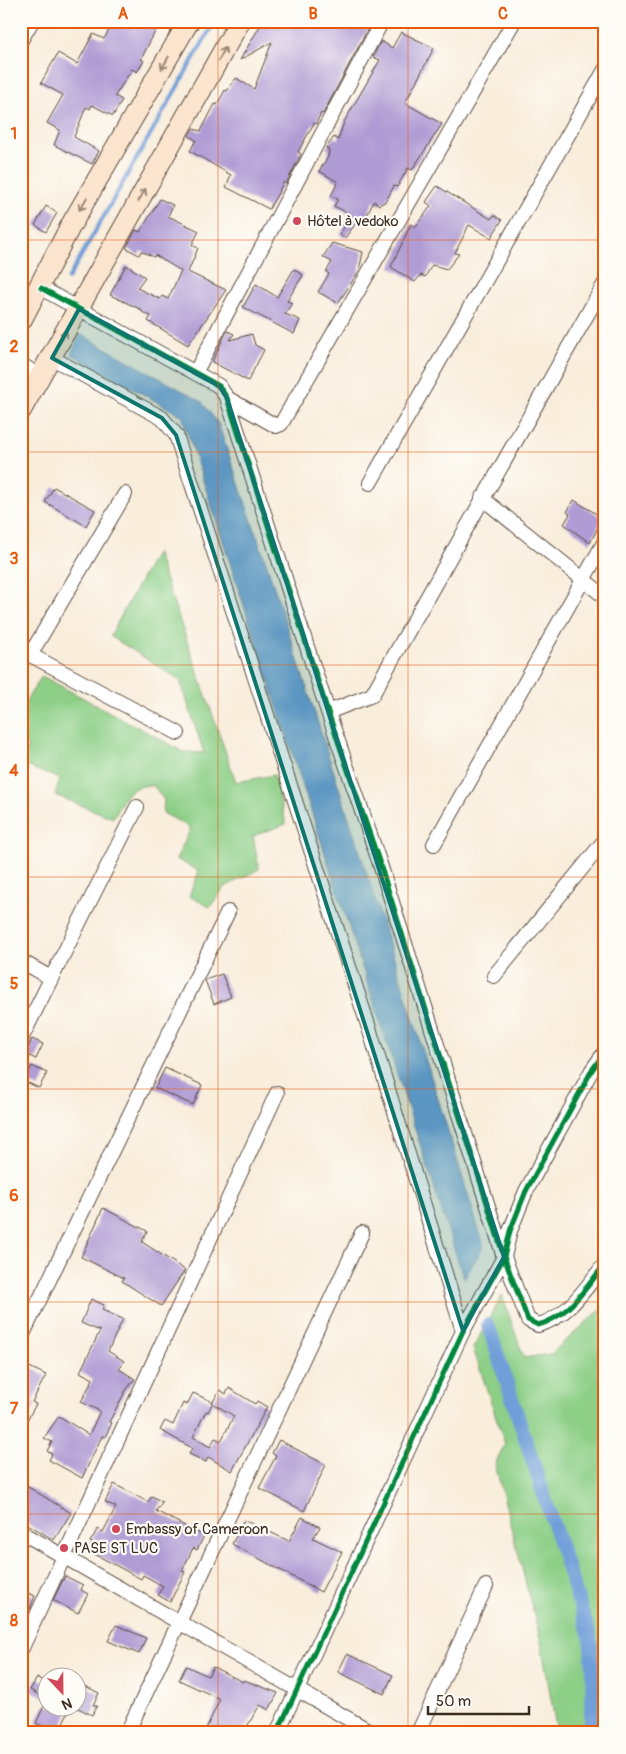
<svg xmlns="http://www.w3.org/2000/svg" width="626" height="1754" font-family="Pangolin,sans-serif">
  <style>
    .green { fill: #8dcf87; stroke: #647c52 }
    .water { fill: #709ed8; stroke: #56647b }
    .lines { fill: none; stroke-linecap: round; stroke-linejoin: round }
    .stream { stroke: #709ed8; stroke-width: 4 }
    .canal { stroke: #709ed8; stroke-width: 14 }
    .building { fill: #b09cd4 }
    .street-casing { stroke: #58473a; stroke-width: 16 }
    .secondary-casing { stroke: #58473a; stroke-width: 22 }
    .street { stroke: #fff; stroke-width: 14 }
    .secondary { stroke: #fce5cf; stroke-width: 20 }
    .cycleway-casing { stroke: #fdfcf7; stroke-width: 8 }
    .cycleway { stroke: #00873e; stroke-width: 5 }
    .oneway { stroke: #9c8876 }
    .marked { fill: #0f766e; fill-opacity: 0.2; stroke: #0f766e; stroke-width: 4; stroke-linejoin: round }
    .grid { fill: none; stroke: #e8590c; stroke-width: 1; stroke-opacity: 0.55 }
    .poi-dot { fill: #d1495b; stroke: #fdfcf7; stroke-width: 2 }
    .labels { text-anchor: middle; stroke-width: 4.5; stroke-linejoin: round; paint-order: stroke }
    .poi-label { font-size: 15px; fill: #3b2a1e; stroke: #fdfcf7; text-anchor: start }
    .neatline { fill: none; stroke: #e8590c; stroke-width: 2 }
    .grid-label { font-size: 16px; text-anchor: middle; font-weight: bold; fill: #e8590c }
  </style>
  <rect width="100%" height="100%" fill="#fdfcf7"/>
  <filter id="ink" filterUnits="userSpaceOnUse"><feTurbulence type="fractalNoise" baseFrequency=".02" numOctaves="2"/><feDisplacementMap in="SourceGraphic" scale="10" xChannelSelector="R" yChannelSelector="G"/><feConvolveMatrix kernelMatrix="1 2 1 2 8 2 1 2 1" color-interpolation-filters="sRGB"/></filter>
  <filter id="wash" filterUnits="userSpaceOnUse"><feTurbulence type="fractalNoise" baseFrequency=".0096" numOctaves="4" result="noise"/><feDisplacementMap in="SourceGraphic" scale="20" xChannelSelector="R" yChannelSelector="G"/><feGaussianBlur stdDeviation="1.12" result="paint"/><feColorMatrix in="noise" values="0 0 0 0 0 0 0 0 0 0 0 0 0 0 0 0 0 1.4 0 .05"/><feComposite in="paint" operator="in"/></filter>
  <g filter="url(#wash)">
    <rect width="100%" height="100%" fill="#f9eddc"/>
    <!-- green -->
    <path class="green" d="M156 552 236 782 274 775 286 824 253 836 259 869 225 887 210 907 189 896 199 871 176 859 191 828 163 813 164 800 154 786C127 783 124 799 113 818L55 795 60 779 21 764 28 746 21 742V708L42 676 184 752 204 753 180 680 110 636Z
      M502 1295 524 1358 551 1354 601 1309 605 1325V1733H557L541 1642 495 1464 505 1444 473 1348Z"/>
    <!-- water -->
    <path class="water" d="M80 334 201 401 218 423 267 565 394 958 484 1246 464 1279 182 416 71 354Z"/>
    <g class="lines">
      <!-- stream -->
      <path class="stream" d="M68 279 215 21"/>
      <!-- canal -->
      <path class="canal" d="M488 1325 590 1636 593 1671 590 1733"/>
    </g>
    <g id="blocks">
      <!-- building -->
      <path class="building" d="M114 21H151L158 26 141 59 144 61 137 72 132 69 115 96 122 100 113 116 92 105 90 109 86 107 74 137 99 151 92 164 54 145 60 130 47 123 63 95 41 83 58 53 77 64 93 34 104 39Z
        M263 21H372L323 114 321 113 316 124 314 123 298 152 301 154 286 184 284 182 269 209 226 187 231 175 190 151 196 140 189 136 193 129 201 131 215 104 217 105 225 90 227 91 236 78 254 89 272 42 240 60Z
        M401 32 434 48 405 103 442 124 412 170 408 168 397 187 394 186 386 201 379 205 374 201 364 221 359 219 345 238 340 235 350 214 334 206 338 199 331 196 338 182 319 171 328 157 329 150 326 148 334 137 338 140 344 122 380 60 373 57 381 41 392 48Z
        M437 186 491 219 494 215 502 220 491 238 469 225 455 253 459 254 447 269 432 265 425 277 421 275 415 282 391 267 411 224 415 227 431 206 426 202Z
        M160 199 173 205 168 216 199 231 192 245 198 248 188 272 226 290 188 345 148 321 151 316 142 312V310L110 295 126 265 145 277 137 288 160 299 162 296 168 299 181 271 155 255 154 257 141 251 139 255 126 248 136 230 140 232Z
        M46 206 57 213 46 232 35 225Z
        M332 243 363 252 359 271 338 303 318 292 329 274 326 272 332 262 323 257Z
        M294 269 303 275 287 301 292 303 285 314 300 320 294 334 243 307 256 284 277 297Z
        M227 331 234 334 230 340 252 334 255 345 264 350 248 381 212 362Z
        M54 487 95 510 86 526 45 502Z
        M574 500 603 518 590 543 564 524 570 514 567 512Z
        M222 974 231 997 214 1004 205 980Z
        M32 1039 43 1044 36 1059 25 1054Z
        M32 1066 47 1073 39 1088 24 1081Z
        M165 1068 202 1085 193 1105 155 1088Z
        M103 1208 147 1231 142 1242 185 1270 161 1306 122 1281 124 1278 81 1257Z
        M91 1299 104 1305 102 1310 123 1319 108 1351 124 1361 119 1369 135 1379 126 1390 109 1422 112 1423 105 1437 102 1436 82 1478 49 1460 52 1454 47 1451 52 1442 44 1438 59 1416 89 1435 100 1411 81 1402 93 1379 80 1372 100 1331 81 1323Z
        M21 1363 46 1375 32 1402 36 1404 21 1431Z
        M229 1388 255 1404 257 1401 267 1407 232 1471 208 1457 206 1462 189 1454 192 1448 160 1430 165 1421 173 1425 183 1403 187 1405 193 1393 213 1402 208 1412 206 1411 193 1437 210 1447 215 1438 221 1441 234 1416 212 1403 220 1390 226 1394Z
        M279 1440 326 1465 304 1511 259 1488 276 1456 272 1453Z
        M114 1484 148 1502 152 1496 162 1502 156 1511 204 1536 197 1550 193 1548 182 1571 185 1572 170 1602 158 1595 163 1586 143 1575 141 1579 91 1552 95 1544 90 1542 98 1529 103 1532 116 1507 105 1502Z
        M25 1485 71 1513 54 1540 21 1520V1491Z
        M302 1517 320 1527 313 1538 342 1552 321 1592 232 1544 244 1520 289 1541Z
        M65 1576 83 1585 81 1590 88 1594 78 1613 53 1600Z
        M21 1590 35 1596 30 1609 21 1605Z
        M116 1625 146 1638 139 1654 108 1641Z
        M347 1654 393 1675 384 1694 338 1672Z
        M186 1666 208 1676 213 1667 243 1682 244 1680 278 1693 269 1710 260 1705 243 1733H204L220 1699 179 1680Z
        M37 1678 48 1683V1699L30 1690Z
        M81 1684 99 1693 93 1705 97 1706 92 1715 74 1706H78V1692Z
        M44 1706H71L58 1733 36 1723Z"/>
    </g>
  </g>
  <g filter="url(#ink)">
    <use href="#blocks" fill-opacity="0" stroke="#58473a" stroke-width="1"/>
    <g class="lines">
      <!-- street casing -->
      <g class="street-casing">
        <path id="street" d="M21 40 32 21
          M41 288 219 386 227 398 328 712 380 864 504 1257 528 1320 538 1325C569 1317 586 1287 605 1264
          M52 358 162 418 176 435 368 1025 463 1331
          M21 364 40 377
          M195 373 382 21
          M227 398 276 426 281 424 514 21
          M370 483 605 70
          M482 498 605 597
          M21 650 178 733
          M30 655 125 494
          M328 712 372 695 605 283
          M434 844 605 541
          M21 961 51 978
          M494 976 605 840
          M21 1039 137 807
          M21 1338 228 912
          M21 1532 373 1733
          M21 1650 277 1093
          M127 1733 362 1233
          M277 1733 463 1331 504 1257 510 1231 526 1191 592 1070 605 1052
          M418 1733 486 1586"/>
      </g>
      <!-- secondary casing -->
      <g class="secondary-casing">
        <path id="secondary" d="M21 321 71 225 189 21
          M21 410 240 21"/>
      </g>
      <!-- street -->
      <use href="#street" class="street"/>
      <!-- secondary -->
      <use href="#secondary" class="secondary"/>
      <!-- cycleway casing -->
      <g class="cycleway-casing">
        <path id="cycleway" d="M41 288 219 386 227 398 328 712 380 864 504 1257 528 1320 538 1325C569 1317 586 1287 605 1264
          M277 1733 463 1331 504 1257 510 1231 526 1191 592 1070 605 1052"/>
      </g>
      <!-- cycleway -->
      <use href="#cycleway" class="cycleway"/>
    </g>
    <!-- one-way arrows -->
    <defs><path id="oneway-shaft" d="M-6 0H5M1.5-3L5.5 0L1.5 3" fill="none" stroke-width="1.6" stroke-linecap="round" stroke-linejoin="round" transform="scale(1.25)"/></defs>
    <g class="oneway">
      <use href="#oneway-shaft" transform="translate(222 54) rotate(-61)"/>
      <use href="#oneway-shaft" transform="translate(165 63) rotate(120)"/>
      <use href="#oneway-shaft" transform="translate(142 195) rotate(-61)"/>
      <use href="#oneway-shaft" transform="translate(83 204) rotate(120)"/>
      <use href="#oneway-shaft" transform="translate(63 337) rotate(-60)"/>
    </g>
  </g>
  <!-- marked area -->
  <path class="marked" d="M79 309 219 386 227 398 504 1257 463 1331 176 435 162 418 52 358Z"/>
  <!-- grid -->
  <path class="grid" d="M218 21V1733M408 21V1733M21 240H605M21 452H605M21 665H605M21 877H605M21 1089H605M21 1302H605M21 1514H605"/>
  <!-- markers -->
  <g class="poi-dot">
    <circle cx="297" cy="221" r="5"/>
    <circle cx="116" cy="1529" r="5"/>
    <circle cx="64" cy="1548" r="5"/>
  </g>
  <g class="labels">
    <!-- poi labels -->
    <g class="poi-label">
      <text x="307" y="226">Hôtel à vedoko</text>
      <text x="126" y="1534">Embassy of Cameroon</text>
      <text x="74" y="1553">PASE ST LUC</text>
    </g>
  </g>
  <!-- margin -->
  <rect width="626" height="1754" fill="none" stroke="#fdfcf7" stroke-width="55"/>
  <!-- north arrow -->
  <g transform="translate(62 1692) rotate(158)"><circle r="24" fill="#fdfcf7" stroke="#afa8a0"/>
  <path d="M0-4L9 19L0 12L-9 19Z" fill="#d1495b"/>
  <text y="-8" font-size="14" font-weight="bold" text-anchor="middle" fill="#3b2a1e">N</text>
  </g>
  <!-- scale -->
  <path d="M428 1706v8h101v-8" fill="none" stroke="#3b2a1e" stroke-width="2.5"/>
  <text x="436" y="1706" font-size="15" fill="#3b2a1e" stroke="#fdfcf7" stroke-width="4" paint-order="stroke">50 m</text>
  <rect x="28" y="28" width="570" height="1698" class="neatline"/>
  <g class="grid-label">
    <text x="123" y="19">A</text>
    <text x="313" y="19">B</text>
    <text x="503" y="19">C</text>
    <text x="14" y="139">1</text>
    <text x="14" y="352">2</text>
    <text x="14" y="564">3</text>
    <text x="14" y="776">4</text>
    <text x="14" y="989">5</text>
    <text x="14" y="1201">6</text>
    <text x="14" y="1414">7</text>
    <text x="14" y="1626">8</text>
  </g>
</svg>
